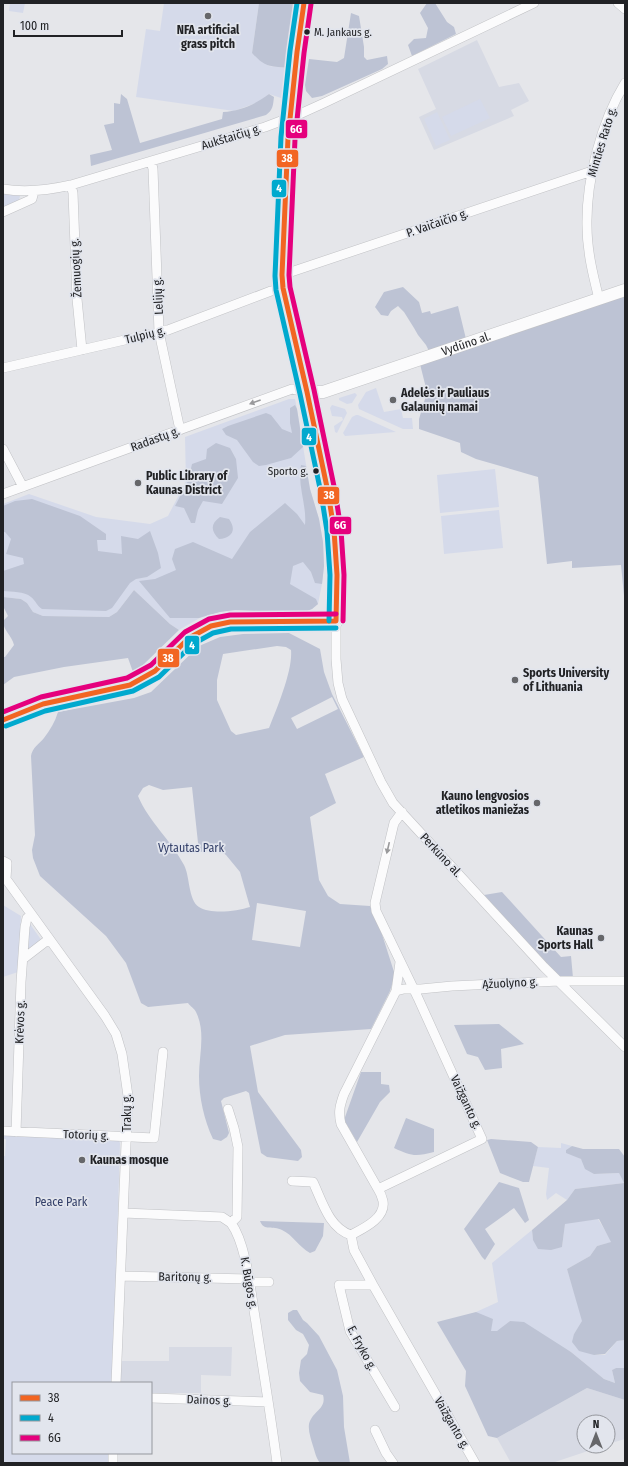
<svg xmlns="http://www.w3.org/2000/svg" width="628" height="1466" font-family="'Fira Sans Condensed',sans-serif">
  <style>
    .built { fill: #d7dae4 }
    .green { fill: #d5daea }
    .forest { fill: #bdc3d4; fill-rule: evenodd }
    .lines { fill: none; stroke-linecap: round; stroke-linejoin: round }
    .street-casing { stroke: #c1c2c5; stroke-width: 10 }
    .secondary-casing { stroke: #c1c2c5; stroke-width: 13 }
    .primary-casing { stroke: #c1c2c4; stroke-width: 15 }
    .street { stroke: #fbfbfc; stroke-width: 9 }
    .secondary { stroke: #fbfbfc; stroke-width: 12 }
    .primary { stroke: #ebedf2; stroke-width: 14 }
    .bus-1-casing { stroke: #e2e5ed; stroke-width: 8 }
    .bus-2-casing { stroke: #e2e5ed; stroke-width: 8 }
    .bus-3-casing { stroke: #e2e5ed; stroke-width: 8 }
    .bus-1 { stroke: #f26522; stroke-width: 5 }
    .bus-2 { stroke: #00a9ce; stroke-width: 5 }
    .bus-3 { stroke: #e5007d; stroke-width: 5 }
    .oneway { fill: #99999b }
    .poi-dot { fill: #66676a; stroke: #e2e5ed; stroke-width: 1.5 }
    .bus-dot { fill: #212225; stroke: #e2e5ed; stroke-width: 1.5 }
    .labels { text-anchor: middle; stroke-width: 3.5; stroke-linejoin: round; paint-order: stroke }
    .bus-label { font-size: 11px; fill: #212225; stroke: #e2e5ed; text-anchor: start }
    .poi-label { font-size: 12px; font-weight: bold; fill: #212225; stroke: #e2e5ed; text-anchor: start }
    .street-label { font-size: 12px; fill: #212225; stroke: #e2e5ed }
    .park-label { font-size: 12px; fill: #35416a; stroke: #e2e5ed }
    .line-badge { stroke: #e2e5ed; stroke-width: 1.5 }
    .badge-label { font-size: 11px; text-anchor: middle; font-weight: bold; fill: #fff }
  </style>
  <rect width="100%" height="100%" fill="#e5e6ea"/>
  <!-- built -->
  <path class="built" d="M477 40 499 87 519 83 529 101 511 110 514 116 434 150 419 117 436 109 418 69Z
    M169 1347H232L231 1376 201 1375V1393H151V1383H121V1361H169Z
    M587 1388 625 1400V1439L608 1444V1422H584V1446H603L552 1463H511L497 1438Z"/>
  <!-- green -->
  <path class="green" d="M10 3H25L23 13 9 11Z
    M164 3H259L252 53 269 66 287 68 284 99 269 94 259 102 234 111 136 97 146 29 160 31Z
    M480 99 490 118 451 136 442 117Z
    M437 112 450 140 436 146 424 119Z
    M3 194 20 196 19 200 3 209Z
    M376 388 384 412 401 409 403 418H412L413 429H403L359 409 358 405 366 392Z
    M355 393 357 395 352 403 347 404 339 400V398Z
    M289 399H295L297 409 310 489 319 519 323 542 324 566 322 584 318 604 312 609 302 613C272 612 235 606 206 615 197 619 188 625 179 630L170 624 134 590 117 612 109 617 43 616 33 612 27 603 21 599 3 597V504L29 494 96 517 150 524 168 516 186 481 185 437Z
    M332 405 345 409 347 413 337 433 335 432 334 426 343 420 342 417 332 416 330 408Z
    M356 415H358L396 432 345 436 343 433 352 417Z
    M495 469 499 507 440 513 437 475Z
    M499 510 503 548 444 554 441 516Z
    M3 905 21 916 18 972 3 977Z
    M30 924 42 941 27 950Z
    M3 1135 119 1141 120 1143 113 1383H13V1453H111L110 1463H3V1156H5L6 1139H3Z
    M561 1143 572 1146 566 1150 581 1159 594 1174 619 1173 624 1183 575 1189 567 1200 556 1193 547 1200 546 1194 549 1168 533 1166 538 1147 561 1148Z
    M598 1219 612 1242 597 1246 590 1256 567 1269 583 1321 574 1334 594 1355H605L617 1341 625 1340V1368H616L612 1370 615 1383 604 1379 571 1352 510 1321 497 1332 491 1331 476 1312 498 1302 492 1263 532 1230 533 1240 562 1247 565 1223Z"/>
  <!-- forest -->
  <path class="forest" d="M259 3H296L287 68C268 66 265 67 252 53Z
    M427 3H435L447 22 454 27 456 34 412 56 408 45 414 39 426 38 428 28 420 13Z
    M351 13 359 16 364 47V57L367 60 387 56 388 64 382 69 322 96 312 98 306 91 305 85 309 59 337 62 344 58Z
    M121 94 127 99 140 143 222 119 223 112C240 111 256 104 269 94L274 97C273 105 273 110 266 115L91 166 90 155 112 150 104 125 114 123V103L120 104Z
    M403 287 419 302 422 313 430 311 431 314 458 306 466 339 429 351 426 345 418 335 414 328 404 312 398 306 391 311 388 316 381 315 375 307 384 292Z
    M625 294V606L621 565 572 568V561L547 564 538 477 476 459 461 452 460 443 419 429V419L427 392 420 364Z
    M295 405 297 409 303 447 291 458 266 465 259 466 253 462 237 440 226 435 222 429 228 426 266 413 271 415 282 429 292 433 290 423V408Z
    M216 443 230 448 236 459 238 478 222 504 203 501 198 510 195 523H191L184 508 175 506 188 481 192 464 206 459 207 449Z
    M301 465 306 466 310 489 319 519 323 542 324 566 322 584 315 583 311 572 303 562 293 566 290 584 316 599 318 604 312 609 302 613 235 610 220 612 199 618H170L139 581 155 579 176 570 172 559 175 549 193 542 232 559 250 532 285 503 297 514 305 525C307 505 297 485 301 465Z
    M32 499 80 516 106 534V540H97L98 551 122 554 121 536 138 539 150 531 158 553 161 568 147 577 136 579 130 583 112 608 106 611 42 609C37 606 36 601 31 597 24 591 12 592 3 591V571L24 564 23 558 6 554 11 539 5 532H3V506L15 501Z
    M220 517 229 519C237 530 232 538 219 539 211 531 210 524 220 517Z
    M134 590 170 624 179 630 143 665 133 672 128 658 64 667 14 677 3 685V657H5L14 645C12 636 3 630 3 621L8 616 3 606V597L21 599 27 603 33 612 43 616 109 617 117 612Z
    M289 633 320 649 324 672 332 694 364 757 325 774 336 803 310 817 319 880 328 896 340 904 370 906 380 928 395 975 390 991 371 1029 285 1035 250 1046 258 1092 301 1150 302 1157 298 1161 267 1157 261 1153 249 1093 246 1091 224 1098 221 1101 229 1133 227 1137 221 1141 213 1139C204 1120 199 1097 199 1076 199 1055 206 1032 196 1012 195 1009 190 1006 188 1003L148 1007 141 1003 126 963 106 936 40 876 33 858 32 850 35 835 31 756C32 748 39 744 44 738 50 730 55 722 58 712L134 698 151 692 199 646 220 637 243 634ZM277 646 286 647 291 650C293 670 277 708 269 728L236 735 231 731 217 700V680L223 654ZM332 697 338 709 297 729 291 718ZM149 785 163 790 192 787 199 852 219 850 226 855 240 872 250 907C237 911 212 915 199 907 188 900 190 876 184 865 171 840 149 822 138 796L143 788ZM257 903 306 911 300 947 252 940Z
    M502 892 561 957 571 956 573 978 560 979 484 895Z
    M499 1024 524 1044 501 1049 502 1068 485 1070 478 1057 467 1054 454 1025Z
    M361 1072H381V1084L389 1085 390 1092 380 1102 357 1142 344 1120Z
    M406 1118 434 1129V1152C415 1157 411 1156 394 1148Z
    M491 1139 531 1142 538 1147 529 1182H523L500 1173 487 1140Z
    M572 1146 583 1149H619L625 1157V1340L617 1341 605 1354 594 1355 579 1351 572 1342 574 1334 582 1321 567 1269 590 1256 597 1246 611 1242 599 1219 565 1224 562 1247 551 1250 538 1249 533 1240 532 1230 567 1200 575 1189 624 1183 619 1173 594 1174 585 1169 581 1159 566 1153V1150Z
    M499 1182 519 1188 529 1220 525 1223 514 1208 485 1229 495 1244 485 1260 482 1257 464 1229Z
    M260 1221 324 1223 323 1236 315 1251 310 1253C299 1247 293 1235 282 1230 273 1225 264 1232 260 1221Z
    M293 1310H297L303 1320 307 1323 319 1336 337 1370 343 1396 344 1427 350 1463H320C316 1458 315 1452 313 1446 311 1439 308 1431 309 1424 312 1411 327 1409 323 1395L310 1392 300 1381 299 1373 301 1360 307 1354 309 1345 303 1334 296 1330 288 1320V1313Z
    M476 1312 493 1319 491 1331H497L510 1321 524 1322 571 1352 604 1379 615 1383 612 1370 616 1368H625V1400L587 1388 497 1438 488 1436 465 1386 466 1371 437 1322Z"/>
  <g class="lines">
    <!-- street casing -->
    <g class="street-casing">
      <path id="street" d="M618 3 625 9
        M151 161 153 169 159 332 180 430
        M71 185 73 193 77 299 82 350
        M3 189C26 193 49 190 71 185L265 127 302 113 324 103 534 3
        M3 212 32 199 34 191
        M282 275 592 171
        M599 299C593 275 587 251 587 226 586 181 601 122 625 83
        M3 368 168 330 271 291 283 288
        M3 449 23 487
        M3 494 292 389 307 392
        M336 621V659L338 683 342 699 381 782 393 803 544 967 625 1047
        M402 812 394 823 375 903 376 911 418 998 482 1139 378 1189C380 1192 382 1197 383 1201 386 1218 364 1228 351 1235L354 1250 373 1285 475 1463
        M3 861 7 863 6 879
        M6 879 105 1016 116 1034 122 1054 128 1096 116 1383
        M23 959 49 939
        M396 991 404 989H421L452 986 559 981H625
        M228 1109 234 1128 238 1147 237 1217 231 1223C247 1245 251 1295 256 1323 263 1370 271 1416 277 1463
        M3 1131 154 1138 163 1052
        M16 1132 21 982 25 927 27 918 32 915
        M292 1181 313 1182C322 1201 329 1228 351 1235
        M378 1189 341 1124C338 1112 340 1105 344 1094L396 991 400 962
        M123 1213 222 1217 231 1223
        M121 1276 249 1279
        M249 1282H269
        M373 1285H339L350 1331 395 1407
        M151 1398 268 1402
        M375 1430 386 1453 393 1463
        M113 1463V1453"/>
    </g>
    <!-- secondary casing -->
    <g class="secondary-casing">
      <g id="secondary">
        <path id="s1" d="M307 392H323L625 290"/>
      </g>
    </g>
    <!-- primary casing -->
    <g class="primary-casing">
      <path id="primary" d="M3 720 43 704 130 685 155 671 189 638 211 626 230 622 336 621 337 575 334 530 328 492 307 392 283 288 282 275 288 138 297 52 304 3"/>
    </g>
    <!-- street -->
    <use href="#street" class="street"/>
    <!-- secondary -->
    <use href="#secondary" class="secondary"/>
    <!-- primary -->
    <use href="#primary" class="primary"/>
    <!-- bus-1 casing -->
    <g class="bus-1-casing">
      <path id="bus-1" d="M304 3 297 52 288 138 282 275 283 288 307 392 328 492 334 530 337 575 336 621
        M3 720 43 704 130 685 155 671 189 638 211 626 230 622 336 621"/>
    </g>
    <!-- bus-2 casing -->
    <g class="bus-2-casing">
      <path id="bus-2" d="M297 3 290 51 281 137 275 276 276 290 300 394 321 493 327 531 330 575 329 621
        M6 726 45 711 133 691 159 677 193 644 213 633 231 629 336 628"/>
    </g>
    <!-- bus-3 casing -->
    <g class="bus-3-casing">
      <path id="bus-3" d="M311 4 304 53 295 139 289 275 290 287 314 390 335 491 341 530 344 575 343 621
        M3 712 41 697 127 678 151 665 185 632 209 619 230 615 336 614"/>
    </g>
    <!-- bus-1 -->
    <use href="#bus-1" class="bus-1"/>
    <!-- bus-2 -->
    <use href="#bus-2" class="bus-2"/>
    <!-- bus-3 -->
    <use href="#bus-3" class="bus-3"/>
  </g>
  <!-- one-way arrows -->
  <defs><path id="oneway-solid" d="M-6-.8H1V-3.2L6.5 0L1 3.2V.8H-6Z"/></defs>
  <g class="oneway">
    <use href="#oneway-solid" transform="translate(255 402) rotate(160)"/>
    <use href="#oneway-solid" transform="translate(388 848) rotate(103)"/>
  </g>
  <!-- markers -->
  <g class="poi-dot">
    <circle cx="208" cy="16" r="4"/>
    <circle cx="393" cy="400" r="4"/>
    <circle cx="138" cy="483" r="4"/>
    <circle cx="515" cy="680" r="4"/>
    <circle cx="537" cy="803" r="4"/>
    <circle cx="601" cy="938" r="4"/>
    <circle cx="82" cy="1160" r="4"/>
  </g>
  <g class="bus-dot">
    <circle cx="307" cy="32" r="3.5"/>
    <circle cx="316" cy="471" r="3.5"/>
  </g>
  <g class="labels">
    <!-- bus labels -->
    <g class="bus-label">
      <text x="314" y="36">M. Jankaus g.</text>
      <text x="308" y="475" text-anchor="end">Sporto g.</text>
    </g>
    <!-- poi labels -->
    <g class="poi-label">
      <text x="208" y="34" text-anchor="middle">NFA artificial<tspan x="208" dy="14">grass pitch</tspan></text>
      <text x="401" y="397">Adelės ir Pauliaus<tspan x="401" dy="14">Galaunių namai</tspan></text>
      <text x="146" y="480">Public Library of<tspan x="146" dy="14">Kaunas District</tspan></text>
      <text x="523" y="677">Sports University<tspan x="523" dy="14">of Lithuania</tspan></text>
      <text x="529" y="800" text-anchor="end">Kauno lengvosios<tspan x="529" dy="14">atletikos maniežas</tspan></text>
      <text x="593" y="935" text-anchor="end">Kaunas<tspan x="593" dy="14">Sports Hall</tspan></text>
      <text x="90" y="1164">Kaunas mosque</text>
    </g>
    <!-- street labels -->
    <g class="street-label">
      <text transform="translate(231 137) rotate(-17)" y="4">Aukštaičių g.</text>
      <text transform="translate(602 142) rotate(-73)" y="4">Minties Rato g.</text>
      <text transform="translate(437 223) rotate(-19)" y="4">P. Vaičaičio g.</text>
      <text transform="translate(76 268) rotate(-93)" y="4">Žemuogių g.</text>
      <text transform="translate(158 296) rotate(-93)" y="4">Lelijų g.</text>
      <text transform="translate(145 335) rotate(-14)" y="4">Tulpių g.</text>
      <text dy="4" stroke="none"><textPath href="#s1" startOffset="167">Vydūno al.</textPath></text>
      <text transform="translate(155 439) rotate(-20)" y="4">Radastų g.</text>
      <text transform="translate(441 855) rotate(47)" y="4">Perkūno al.</text>
      <text transform="translate(510 983) rotate(-3)" y="4">Ąžuolyno g.</text>
      <text transform="translate(20 1022) rotate(-88)" y="4">Krėvos g.</text>
      <text transform="translate(466 1102) rotate(65)" y="4">Vaižganto g.</text>
      <text transform="translate(127 1113) rotate(-90)" y="4">Trakų g.</text>
      <text transform="translate(86 1135) rotate(2)" y="4">Totorių g.</text>
      <text transform="translate(185 1277) rotate(1)" y="4">Baritonų g.</text>
      <text transform="translate(249 1283) rotate(80)" y="4">K. Būgos g.</text>
      <text transform="translate(362 1348) rotate(62)" y="4">E. Fryko g.</text>
      <text transform="translate(209 1400) rotate(2)" y="4">Dainos g.</text>
      <text transform="translate(452 1423) rotate(60)" y="4">Vaižganto g.</text>
    </g>
    <!-- park labels -->
    <g class="park-label">
      <text x="191" y="852">Vytautas Park</text>
      <text x="61" y="1206">Peace Park</text>
    </g>
  </g>
  <g class="line-badge">
    <rect x="285" y="119" width="23" height="20" rx="4" fill="#e5007d"/>
    <rect x="276" y="149" width="23" height="19" rx="4" fill="#f26522"/>
    <rect x="271" y="179" width="16" height="19" rx="4" fill="#00a9ce"/>
    <rect x="301" y="427" width="16" height="19" rx="4" fill="#00a9ce"/>
    <rect x="317" y="486" width="23" height="19" rx="4" fill="#f26522"/>
    <rect x="329" y="516" width="23" height="19" rx="4" fill="#e5007d"/>
    <rect x="184" y="635" width="16" height="20" rx="4" fill="#00a9ce"/>
    <rect x="157" y="648" width="23" height="20" rx="4" fill="#f26522"/>
  </g>
  <g class="badge-label">
    <text x="296" y="133">6G</text>
    <text x="287" y="162">38</text>
    <text x="279" y="192">4</text>
    <text x="309" y="441">4</text>
    <text x="329" y="499">38</text>
    <text x="340" y="529">6G</text>
    <text x="192" y="649">4</text>
    <text x="168" y="662">38</text>
  </g>
  <!-- border -->
  <rect width="628" height="1466" fill="none" stroke="#212225" stroke-width="8"/>
  <!-- legend -->
  <rect x="12" y="1382" width="140" height="72" fill="#e2e5ed" stroke="#95979d"/>
  <rect x="20" y="1395" width="20" height="6" fill="#f26522" stroke="#95979d"/>
  <text x="48" y="1402" font-size="12" fill="#212225">38</text>
  <rect x="20" y="1415" width="20" height="6" fill="#00a9ce" stroke="#95979d"/>
  <text x="48" y="1422" font-size="12" fill="#212225">4</text>
  <rect x="20" y="1435" width="20" height="6" fill="#e5007d" stroke="#95979d"/>
  <text x="48" y="1442" font-size="12" fill="#212225">6G</text>
  <!-- north arrow -->
  <g transform="translate(596 1434)"><circle r="19" fill="#e2e5ed" stroke="#95979d"/>
  <path d="M0-3L7 15L0 10L-7 15Z" fill="#66676a"/>
  <text y="-6" font-size="11" font-weight="bold" text-anchor="middle" fill="#212225">N</text>
  </g>
  <!-- scale -->
  <path d="M14 30v6h108v-6" fill="none" stroke="#212225" stroke-width="2"/>
  <text x="20" y="30" font-size="12" fill="#212225" stroke="#e2e5ed" stroke-width="3" paint-order="stroke">100 m</text>
</svg>
